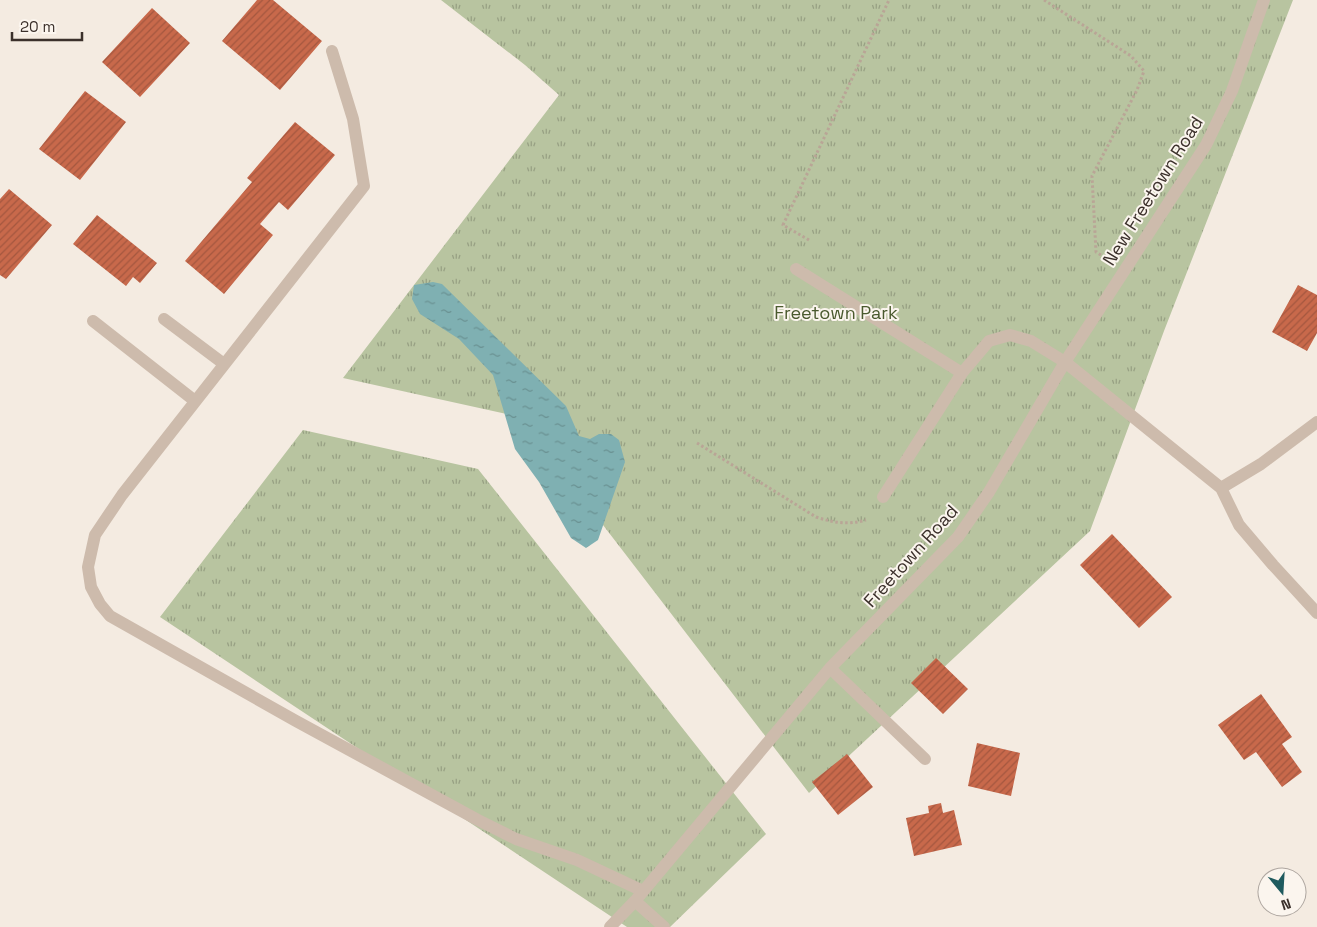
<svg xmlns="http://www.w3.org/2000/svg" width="1317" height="927" font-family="'Space Grotesk',sans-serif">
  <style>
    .park { fill: url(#park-tufts) }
    .water { fill: url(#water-ripples) }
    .building { fill: url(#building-hatch) }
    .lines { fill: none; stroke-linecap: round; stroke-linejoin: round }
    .path { stroke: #b9a596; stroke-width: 3; stroke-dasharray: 2.5 2.5; stroke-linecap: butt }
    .lane { stroke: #cdbbac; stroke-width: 12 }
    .street { stroke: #cdbbac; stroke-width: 12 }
    .labels { text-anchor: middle; stroke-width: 4; stroke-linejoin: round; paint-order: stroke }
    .street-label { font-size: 18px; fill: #3b302b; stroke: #fbf5ee }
    .park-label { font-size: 18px; fill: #4a5a2e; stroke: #fbf5ee }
  </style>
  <defs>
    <pattern id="park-tufts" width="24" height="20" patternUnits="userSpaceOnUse" patternTransform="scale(1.25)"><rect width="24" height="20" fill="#b8c4a0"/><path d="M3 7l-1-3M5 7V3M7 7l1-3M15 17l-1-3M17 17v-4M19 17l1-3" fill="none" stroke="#97a083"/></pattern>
    <pattern id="water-ripples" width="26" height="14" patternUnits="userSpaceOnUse" patternTransform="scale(1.25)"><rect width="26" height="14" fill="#7fb0b2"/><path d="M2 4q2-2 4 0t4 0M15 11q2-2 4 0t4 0" fill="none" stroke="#699091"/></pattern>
    <pattern id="building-hatch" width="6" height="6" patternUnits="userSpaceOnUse" patternTransform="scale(1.25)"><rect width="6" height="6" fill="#c8694b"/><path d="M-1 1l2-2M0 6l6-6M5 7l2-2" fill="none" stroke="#a4573f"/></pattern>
  </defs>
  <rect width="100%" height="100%" fill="#f4ebe1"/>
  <!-- park -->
  <path class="park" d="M441 0H1293L1164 331 1090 531 809 793 520 417 343 378 559 95 525 65Z
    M303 430 478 469 766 834 670 927H627L160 617Z"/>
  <!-- water -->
  <path class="water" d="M433 282 442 284 566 406 579 436 590 439 599 434H611L619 440 625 462 598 540 586 548 571 538 539 482 515 449 493 375 459 339 420 314 412 299 414 285Z"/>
  <!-- building -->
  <path class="building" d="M257 0H273L322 41 280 90 222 41Z
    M152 8 190 43 140 97 102 62Z
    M85 91 126 122 80 180 39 149Z
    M295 122 335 155 288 210 279 202 260 224 273 235 224 294 185 261 252 182 247 178Z
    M9 189 52 225 6 279 0 275V199Z
    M97 215 157 263 140 283 133 277 126 286 73 244Z
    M1298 285 1317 295V333L1307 351 1272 332Z
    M1112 534 1172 597 1139 628 1080 565Z
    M936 658 968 689 943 714 911 683Z
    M1261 694 1292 737 1282 744 1302 772 1282 787 1256 752 1244 760 1218 725Z
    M977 743 1020 753 1011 796 968 786Z
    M847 754 873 787 838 815 812 782Z
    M941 803 943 813 954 810 962 845 914 856 906 818 929 813 928 806Z"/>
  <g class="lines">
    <!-- path -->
    <path class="path" d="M1044 0 1131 56 1144 71 1137 90 1092 176 1096 252 1111 261
      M809 240 783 225 889 0
      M697 443 816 517C834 523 848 525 866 520"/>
    <!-- lane -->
    <path class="lane" d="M332 51 353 119 364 186 122 495 95 535 88 567 91 587 100 604 110 616 296 721 478 820 516 839 577 860 643 891
      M796 269 962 373
      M164 319 224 364
      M93 321 195 401
      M883 497 962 373 989 341 1010 335 1031 341 1065 362"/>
    <!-- street -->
    <path class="street" d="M1065 362 1221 488 1239 525 1273 565 1317 613
      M1221 488 1261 464 1317 422
      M830 668 925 759
      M635 901 664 927
      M610 927 635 901 830 668 958 537 989 492 1065 362 1206 145 1232 91 1264 0"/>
  </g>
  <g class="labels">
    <!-- street labels -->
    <g class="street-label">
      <text transform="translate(1153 191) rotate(-58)" y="6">New Freetown Road</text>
      <text transform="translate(911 556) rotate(-48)" y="6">Freetown Road</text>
    </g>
    <!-- park labels -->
    <g class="park-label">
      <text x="836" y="319">Freetown Park</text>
    </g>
  </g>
  <!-- north arrow -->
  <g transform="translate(1282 892) rotate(162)"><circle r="24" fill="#fbf5ee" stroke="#aea6a0"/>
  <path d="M0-4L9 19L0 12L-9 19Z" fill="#1f5a5e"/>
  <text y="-8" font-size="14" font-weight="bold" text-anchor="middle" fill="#3b302b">N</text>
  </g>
  <!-- scale -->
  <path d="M12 32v8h70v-8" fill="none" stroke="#3b302b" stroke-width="2.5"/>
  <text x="20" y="32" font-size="15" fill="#3b302b" stroke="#fbf5ee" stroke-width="4" paint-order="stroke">20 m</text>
</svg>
